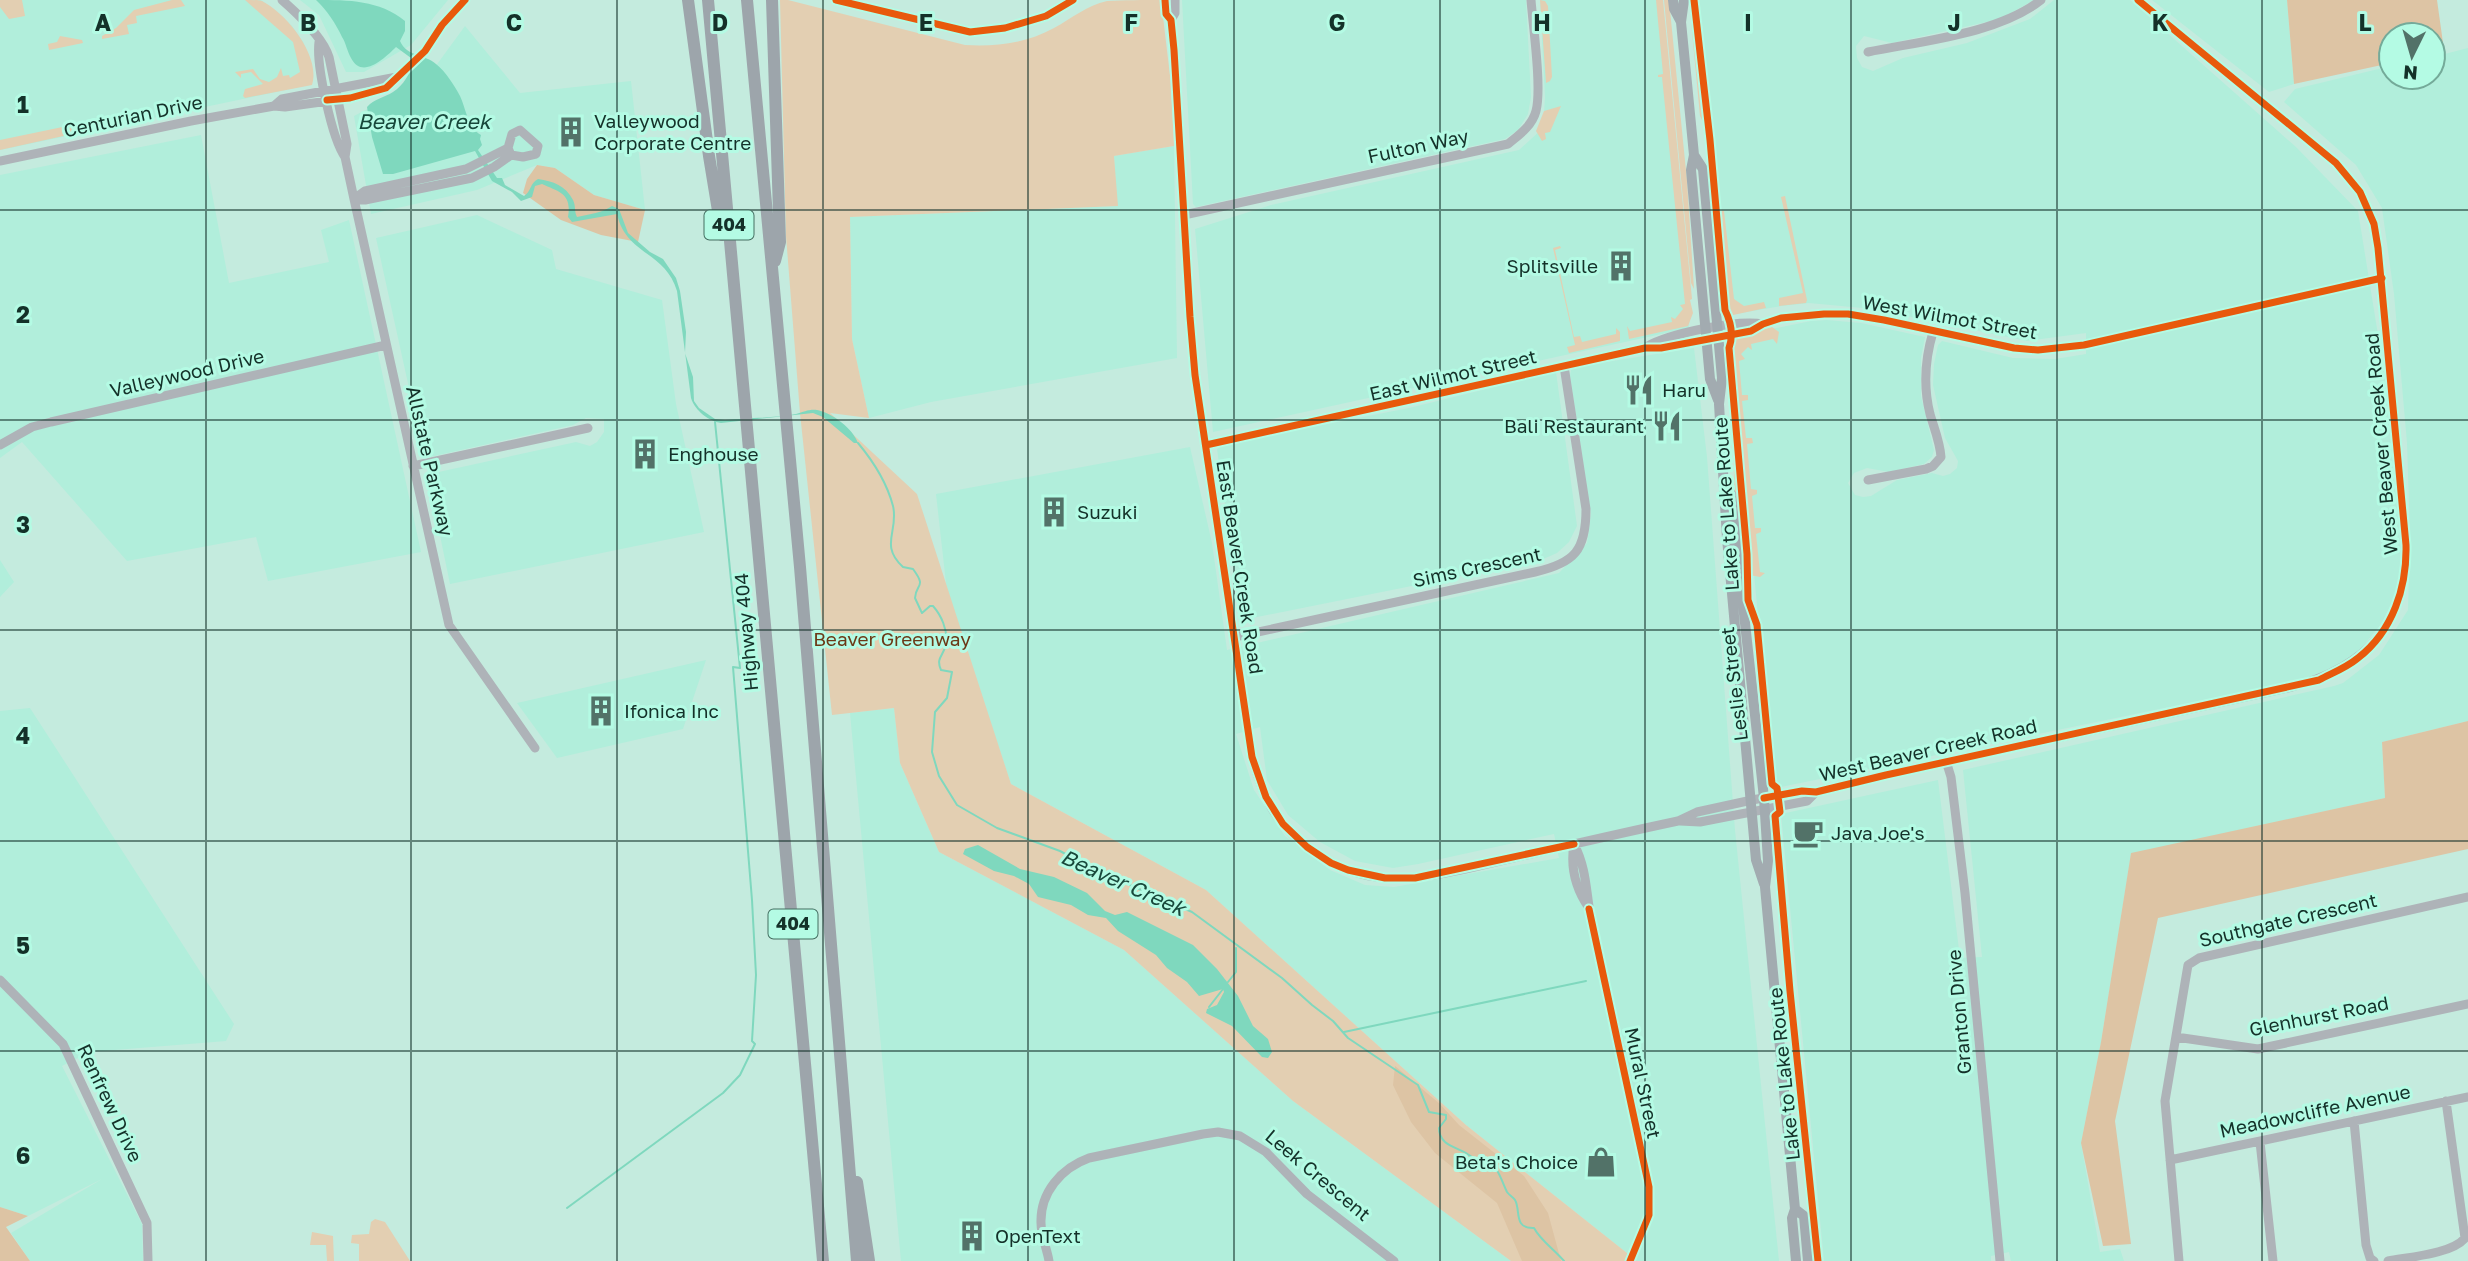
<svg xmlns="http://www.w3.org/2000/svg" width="2468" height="1261" font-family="'Golos Text',sans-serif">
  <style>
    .built { fill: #b1eedb; fill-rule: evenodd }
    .green { fill: #e3cfb2 }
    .forest { fill: #ddc4a4 }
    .water { fill: #7fd8be }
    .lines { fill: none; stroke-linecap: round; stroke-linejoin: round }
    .stream { stroke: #7fd8be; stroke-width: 2 }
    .minor { stroke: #aeb3b8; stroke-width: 9 }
    .major { stroke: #a2abb0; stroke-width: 10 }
    .highway { stroke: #9da5ab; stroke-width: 12 }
    .cycleway-casing { stroke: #b4fbe4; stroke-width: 11 }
    .cycleway { stroke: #e8590c; stroke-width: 7 }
    .grid { fill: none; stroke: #143129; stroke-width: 2; stroke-opacity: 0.55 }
    .labels { text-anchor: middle; stroke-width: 6; stroke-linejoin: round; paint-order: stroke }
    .shield { fill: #b4fbe4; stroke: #446e61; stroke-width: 2 }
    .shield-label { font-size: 18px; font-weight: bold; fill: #143129 }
    .street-label { font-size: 19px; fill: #143129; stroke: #b4fbe4 }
    .poi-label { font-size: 19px; fill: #143129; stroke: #b4fbe4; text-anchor: start }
    .park-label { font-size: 19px; fill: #6b3916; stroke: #b4fbe4 }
    .water-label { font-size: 21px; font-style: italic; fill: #18483b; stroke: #b4fbe4 }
    .grid-label { font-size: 23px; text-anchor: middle; font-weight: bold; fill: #143129; stroke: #b4fbe4; stroke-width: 6; stroke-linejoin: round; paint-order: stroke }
  </style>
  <rect width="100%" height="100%" fill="#c4ebde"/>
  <!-- built -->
  <path class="built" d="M0 0H261L292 26 303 42 311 62 313 80 309 85 0 150Z
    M300 0H448L411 45 364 72H346L319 15Z
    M1182 0H1526L1531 97 1528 114 1518 130 1505 139 1196 207 1193 204Z
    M1540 0H1658L1689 328 1213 432 1195 229 1271 205 1519 150 1543 128 1545 97Z
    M1697 0H2034L2000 19 1892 43 1864 36 1856 46 1857 58 1862 67 1873 71 1903 58 1967 43 2030 19 2054 0H2130L2296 147 2358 211 2390 409 2403 562 2396 594 2382 623 2358 652 2325 674 2291 682 1781 787 1774 783 1732 343 1733 337 1811 321 1827 320 1861 323 1925 337 1921 358V396L1934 450 1932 457 1924 464 1889 472 1867 468 1854 473 1848 483 1855 495 1863 497 1871 496 1897 480 1932 473 1943 476 1950 474 1957 468 1958 461 1945 438 1933 385 1934 364 1938 345 1942 341 2013 358 2055 359 2086 354V333L2027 341 1873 309 1809 303 1781 306 1729 315Z
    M2152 0H2287L2294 84 2269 92Z
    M465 26 520 93 631 81 645 210 594 195 555 168 537 165 477 190 371 214 354 116 427 78Z
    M2468 48V721L2382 742 2385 798 2131 854 2101 1042 2081 1143 2100 1252 2120 1249 2124 1261H2011L2009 1252 1991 1256V1261H1824L1781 814 1938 780 1960 958 1982 957 1963 770 2334 686 2343 683 2379 655 2408 610 2410 534 2407 443 2394 294 2382 208 2356 165 2284 102 2295 89 2391 66V77H2433V57Z
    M201 135 229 283 329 262 321 230 349 220 421 552 268 581 256 537 127 561 22 442 0 458V175Z
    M1174 146 1177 358 931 402 869 418 852 339 850 217 1117 206 1114 156Z
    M477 215 552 250 556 269 662 300 676 404 704 532 450 584 429 482 434 473 576 442 590 446 597 442 604 432V419L586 418 573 425 430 457 424 456 376 238Z
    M1694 348 1707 457 1735 830 1779 1261H1637L1466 1125 1206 890 1011 784 947 592 936 494 1190 447 1212 543 1227 650 1559 573 1587 543 1591 514 1570 376 1571 370 1575 367ZM1260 727 1267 780 1288 815 1320 842 1355 861 1393 868 1418 864 1554 834 1559 858 1394 887 1365 885 1330 870 1285 836 1254 790 1236 734Z
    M1556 372 1577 526 1569 542 1557 553 1541 560 1242 620 1217 449 1226 444 1409 408Z
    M0 560 14 582 0 597Z
    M706 660 683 729 557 758 517 703Z
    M30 708 234 1024 226 1041 90 1052 62 1066 142 1224 143 1261H30L11 1233 102 1179 28 1216 0 1207V711Z
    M894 708 900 763 939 852 1124 950 1293 1101 1511 1261H901L850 713Z"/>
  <!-- green -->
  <path class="green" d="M0 0H22L25 16 9 19 0 7Z
    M172 0H181L185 6 136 16 137 23 127 25 129 34 102 39V36L116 28 134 10Z
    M245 0C251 0 258 0 262 1 287 14 321 56 312 85L245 98 243 96 245 89 263 84 251 72 241 74V78L235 72 253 69 260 79 269 82 277 77 281 68 283 76 289 75 290 78 300 72 293 42Z
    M780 0H788L965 45C996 47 1027 43 1054 28 1071 19 1087 5 1107 1 1123 0 1144 0 1161 0L1171 84 1174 146 1114 156 1118 206 850 217 852 339 869 418 830 413 917 494 1011 784 1206 890 1466 1125 1637 1261H1511L1293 1101 1124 950 939 852 900 763 894 708 832 715 800 413 786 236Z
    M1540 0 1545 1 1548 6 1552 77 1550 81 1546 83Z
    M1656 0H1663L1692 299 1690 300 1693 313 1688 326 1629 339 1627 326 1630 331 1672 322 1671 317 1675 319 1683 309 1680 305 1685 304 1662 77H1658V75L1663 74Z
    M1664 0H1669L1687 181 1694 289 1691 283Z
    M1689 0H1691L1704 124 1700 116Z
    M60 36 82 40 83 43 49 50 48 44 57 42Z
    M1561 106 1550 132 1545 133 1546 139 1542 141 1536 131 1544 111Z
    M101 119 100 128 0 150V140Z
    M1785 196 1807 300 1806 303 1779 306V298L1803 293 1781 197Z
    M1712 209 1724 310 1721 311Z
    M1718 210 1724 211 1734 299 1744 306 1764 302 1766 308 1733 315 1727 313Z
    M1560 246 1561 248 1555 250 1574 337 1580 336 1582 342 1616 334V328L1620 332V341L1569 353 1567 347 1575 345 1553 248Z
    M1772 327 1779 332 1777 344 1773 339 1751 344 1752 350 1748 347 1741 354 1745 359 1739 361 1742 395H1748V400L1742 401 1746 438H1752L1753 443 1747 444 1751 489 1757 490V494L1752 496 1755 528H1761V532L1756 534 1760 572 1765 573 1760 577 1750 575 1747 571 1748 555 1730 351 1735 336Z
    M1733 425 1745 554 1744 570 1734 481Z
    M375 1219 385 1222 410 1261H359V1244L351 1243 352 1235 369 1234 371 1222Z
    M312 1232 333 1236 334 1261H327L326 1245H310Z"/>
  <!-- forest -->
  <path class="forest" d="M2287 0H2437L2444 50 2433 53V35H2391V63L2294 84Z
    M537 165 555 168 594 195 645 210 638 242 601 235 561 220 523 193 527 179Z
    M2468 721V849L2158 918 2115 1121 2131 1244 2103 1246 2081 1143 2101 1042 2131 853 2385 798 2382 742Z
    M1395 1066 1440 1104 1459 1125 1524 1176 1548 1213 1561 1261H1522L1497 1203 1435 1153 1411 1122 1393 1085Z
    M0 1207 28 1216 6 1227 30 1261H0Z"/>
  <!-- water -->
  <path class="water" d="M316 0C349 0 379 0 405 21V31L400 41C407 57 425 54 436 64 446 72 454 85 460 96 466 109 468 128 481 135L480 139 482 145 478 150 497 178H502L505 185 524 196C531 192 530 183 538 179 553 181 566 186 573 200 576 206 574 211 577 217 590 214 602 213 612 206L619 209 628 233 650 252 663 259 676 278 680 291 686 332 685 353 693 377 694 401 699 408 715 419 725 420C747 418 775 418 796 414 804 412 809 409 817 410 833 413 853 429 858 443H854L823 417 813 413 721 423C709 421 695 411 691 398L677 291C665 251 626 255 617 214L572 222 568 217C572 194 560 192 542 184L535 186 532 197 521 201 512 192 492 181 475 151 393 174H383L372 137 367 107C375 98 384 98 393 92 404 85 409 74 414 63L411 58 396 47C385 58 362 80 351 58 347 51 346 43 342 37 336 24 327 10 316 0Z
    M978 845 1020 869 1054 877 1087 893 1105 911 1115 915 1127 912 1193 945 1217 969 1238 996 1253 1026 1268 1039 1272 1052 1268 1058 1262 1057 1232 1026 1206 1013 1207 1009 1217 1005 1224 992 1223 989 1199 996 1187 982 1167 968 1156 955 1118 931 1106 918 1088 915 1071 905 1038 897 1029 884 1014 876 994 871 963 854 965 849Z"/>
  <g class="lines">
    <!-- stream -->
    <path class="stream" d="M858 443C873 461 887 483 893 506 899 531 879 545 903 567L913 569C927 588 916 583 915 598L921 611 922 613 930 606H933C941 615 948 630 946 643 945 655 935 657 941 670L952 672 947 698 935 712 932 752 939 776 957 805 997 828 1060 851 1093 869 1192 912 1282 978 1312 1005 1333 1021 1348 1038 1418 1085 1429 1112 1446 1115V1119L1439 1128C1439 1145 1456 1147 1466 1153 1474 1158 1475 1162 1486 1160 1500 1169 1500 1178 1507 1192 1509 1195 1513 1197 1515 1200 1521 1210 1513 1229 1534 1228 1541 1241 1554 1249 1564 1261
      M1228 982 1236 972V948
      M1209 1007 1223 989
      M1344 1032 1586 981
      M567 1208 723 1093 740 1075 755 1044 752 1041 756 975 752 900 733 667 740 668 715 422"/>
    <!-- minor -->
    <path class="minor" d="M282 0C297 13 323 38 329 57L347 144 345 157 354 199 449 625 535 748
      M836 0 970 32 1005 28 1046 16 1073 0
      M1165 0 1166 14 1171 20 1174 50 1190 317 1195 375 1252 757C1257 775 1262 791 1271 807 1294 846 1340 875 1385 878 1425 881 1482 865 1522 856 1574 844 1626 832 1678 821L1697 812 1752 800 1802 791 1816 792 1886 775 2292 687C2366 667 2407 624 2406 545L2378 248 2374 224 2360 192 2336 163 2138 0
      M1171 20 1175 13V0
      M319 42C316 65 332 139 345 157
      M1868 52C1921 41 1998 34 2041 0
      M274 106 282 99 397 77
      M0 161 191 121 274 106 285 107 350 98 386 88 425 51 442 25 465 0
      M354 199 365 200 472 178 494 167 511 155 523 157 536 154 538 146 520 130 512 134 508 148 511 155
      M354 199 365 191 466 169 508 148
      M1184 215 1508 144C1519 135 1532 126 1536 111 1542 88 1533 26 1531 0
      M1646 347C1668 334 1737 319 1763 324
      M0 445 32 427 51 422 386 345
      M1206 445 1645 348H1661L1751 331 1763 324 1781 318 1824 314H1848L1884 320 2014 348 2038 350 2084 345 2382 278
      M413 466 588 428
      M1868 480 1926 469 1933 466 1941 457C1940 442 1934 428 1930 414 1923 386 1925 359 1933 332
      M1235 637 1535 572C1575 563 1586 550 1586 509L1564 366
      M1946 761 1951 777 1965 893 2000 1261
      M1680 821 1700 822 1807 801 1816 792
      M1574 844C1586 867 1586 889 1590 913L1649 1187V1215L1630 1261
      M1574 844C1570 868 1575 888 1589 908
      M0 980 63 1044 147 1223 148 1261
      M2176 1037 2258 1049 2468 1004
      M2354 1121 2366 1245 2370 1258 2374 1261
      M2260 1142 2273 1261
      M2170 1160 2468 1097
      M1049 1261C1047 1249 1041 1236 1041 1223 1040 1193 1061 1168 1089 1158L1203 1134 1218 1132 1240 1136 1266 1152 1307 1194 1394 1261
      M2179 1261 2165 1101 2188 965 2199 958 2468 897
      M2388 1261C2408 1257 2452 1254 2465 1238L2446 1101"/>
    <!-- major -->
    <path class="major" d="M1673 0 1674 9 1681 22
      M1684 0 1681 22 1694 155 1691 170 1710 379 1718 400
      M1694 155 1703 169 1722 378 1719 404 1727 538 1756 860 1764 884
      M1724 479 1731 494 1764 798 1768 861 1765 887 1795 1209 1792 1218 1796 1261
      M1795 1209 1804 1216 1808 1261"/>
    <!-- highway -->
    <path class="highway" d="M688 0 709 156 722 235
      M708 0 823 1261
      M747 0 800 567 857 1261
      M772 0 780 242 775 261
      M857 1182 869 1261"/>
    <!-- cycleway casing -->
    <g class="cycleway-casing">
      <path id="cycleway" d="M836 0 970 32 1005 28 1046 16 1073 0
        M1165 0 1166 14 1171 20 1174 50 1190 317 1195 375 1252 757 1266 797 1283 824 1307 847 1331 863 1348 870 1385 878H1415L1574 844
        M1694 0 1710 140 1725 310C1731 322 1734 334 1729 348L1747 554 1748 600 1757 625 1772 784 1777 788 1780 812 1775 816 1790 991 1818 1261
        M327 100 350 98 386 88 425 51 442 25 465 0
        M1206 445 1645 348H1661L1751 331 1763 324 1781 318 1824 314H1848L1884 320 2014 348 2038 350 2084 345 2382 278
        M1764 798 1802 791 1816 792 1886 775 2319 680C2332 673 2346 668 2358 658 2393 631 2407 587 2406 545L2378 248 2374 224 2360 192 2336 163 2138 0
        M1589 909 1649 1187V1215L1630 1261"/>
    </g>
    <!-- cycleway -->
    <use href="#cycleway" class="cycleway"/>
  </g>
  <!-- grid -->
  <path class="grid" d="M206 0V1261M411 0V1261M617 0V1261M823 0V1261M1028 0V1261M1234 0V1261M1440 0V1261M1645 0V1261M1851 0V1261M2057 0V1261M2262 0V1261M0 210H2468M0 420H2468M0 630H2468M0 841H2468M0 1051H2468"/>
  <!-- icons -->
  <defs>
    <g id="building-bare" transform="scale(2.415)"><path d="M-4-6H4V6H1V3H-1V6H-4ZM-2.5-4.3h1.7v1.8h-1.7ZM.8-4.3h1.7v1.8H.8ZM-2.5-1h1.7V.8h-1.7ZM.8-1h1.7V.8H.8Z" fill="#527268" stroke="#b4fbe4" stroke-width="2.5" paint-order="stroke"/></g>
    <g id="restaurant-bare" transform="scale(2.415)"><path d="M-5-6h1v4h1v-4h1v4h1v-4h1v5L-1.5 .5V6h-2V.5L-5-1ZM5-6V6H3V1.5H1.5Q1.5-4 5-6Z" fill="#527268" stroke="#b4fbe4" stroke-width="2.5" paint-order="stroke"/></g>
    <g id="cafe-bare" transform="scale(2.415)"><path d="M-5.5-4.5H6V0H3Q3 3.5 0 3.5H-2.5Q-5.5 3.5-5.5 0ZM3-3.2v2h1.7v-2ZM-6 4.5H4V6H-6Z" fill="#527268" stroke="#b4fbe4" stroke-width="2.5" paint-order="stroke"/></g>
    <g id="shop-bare" transform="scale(2.415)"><path d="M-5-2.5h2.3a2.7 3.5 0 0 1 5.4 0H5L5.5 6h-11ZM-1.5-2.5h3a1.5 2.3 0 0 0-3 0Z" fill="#527268" stroke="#b4fbe4" stroke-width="2.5" paint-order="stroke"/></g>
  </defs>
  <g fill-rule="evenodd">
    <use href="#building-bare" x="571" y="132"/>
    <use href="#building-bare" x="1621" y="266"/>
    <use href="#restaurant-bare" x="1639" y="390"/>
    <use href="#restaurant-bare" x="1667" y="426"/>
    <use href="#building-bare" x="645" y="454"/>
    <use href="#building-bare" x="1054" y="512"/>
    <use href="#building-bare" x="601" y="711"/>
    <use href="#cafe-bare" x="1808" y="833"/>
    <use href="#shop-bare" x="1601" y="1162"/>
    <use href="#building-bare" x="972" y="1236"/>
  </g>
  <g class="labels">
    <!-- shield labels -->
    <g class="shield">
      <rect x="704.5" y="210.5" width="49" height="29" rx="5"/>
      <rect x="768.5" y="909.5" width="49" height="29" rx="5"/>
    </g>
    <g class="shield-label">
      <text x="729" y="231">404</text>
      <text x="793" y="930">404</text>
    </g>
    <!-- street labels -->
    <g class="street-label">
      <text transform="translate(133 116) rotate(-12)" y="7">Centurian Drive</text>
      <text transform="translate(1418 146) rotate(-12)" y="7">Fulton Way</text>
      <text transform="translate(1950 317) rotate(10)" y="7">West Wilmot Street</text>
      <text transform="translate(187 373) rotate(-13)" y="7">Valleywood Drive</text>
      <text transform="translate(1453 375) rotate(-13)" y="7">East Wilmot Street</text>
      <text transform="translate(2381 444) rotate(-95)" y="7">West Beaver Creek Road</text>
      <text transform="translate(430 461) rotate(77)" y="7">Allstate Parkway</text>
      <text transform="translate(1726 504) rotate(-94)" y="7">Lake to Lake Route</text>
      <text transform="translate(1240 567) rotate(81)" y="7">East Beaver Creek Road</text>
      <text transform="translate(1477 567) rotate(-12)" y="7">Sims Crescent</text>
      <text transform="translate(746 632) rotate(-95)" y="7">Highway 404</text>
      <text transform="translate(1734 684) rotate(-97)" y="7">Leslie Street</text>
      <text transform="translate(1928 750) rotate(-13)" y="7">West Beaver Creek Road</text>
      <text transform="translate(2288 920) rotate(-13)" y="7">Southgate Crescent</text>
      <text transform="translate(1959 1012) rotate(-95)" y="7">Granton Drive</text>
      <text transform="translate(2319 1016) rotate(-11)" y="7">Glenhurst Road</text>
      <text transform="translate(1784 1074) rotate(-96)" y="7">Lake to Lake Route</text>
      <text transform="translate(1643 1083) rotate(78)" y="7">Mural Street</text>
      <text transform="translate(110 1103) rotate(65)" y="7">Renfrew Drive</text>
      <text transform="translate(2315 1111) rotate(-12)" y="7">Meadowcliffe Avenue</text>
      <text transform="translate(1318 1175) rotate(40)" y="7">Leek Crescent</text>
    </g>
    <!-- poi labels -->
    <g class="poi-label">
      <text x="594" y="128">Valleywood<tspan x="594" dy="22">Corporate Centre</tspan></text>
      <text x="1598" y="273" text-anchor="end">Splitsville</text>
      <text x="1662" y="397">Haru</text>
      <text x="1644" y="433" text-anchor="end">Bali Restaurant</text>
      <text x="668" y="461">Enghouse</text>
      <text x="1077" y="519">Suzuki</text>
      <text x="624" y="718">Ifonica Inc</text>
      <text x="1831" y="840">Java Joe's</text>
      <text x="1578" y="1169" text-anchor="end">Beta's Choice</text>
      <text x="995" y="1243">OpenText</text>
    </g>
    <!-- park labels -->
    <g class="park-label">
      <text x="892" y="646">Beaver Greenway</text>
    </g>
    <!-- water labels -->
    <g class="water-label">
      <text x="424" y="129">Beaver Creek</text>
      <text transform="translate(1123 883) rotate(24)" y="7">Beaver Creek</text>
    </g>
  </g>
  <g class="grid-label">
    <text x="103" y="31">A</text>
    <text x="308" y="31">B</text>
    <text x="514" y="31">C</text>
    <text x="720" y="31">D</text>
    <text x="926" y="31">E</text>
    <text x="1131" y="31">F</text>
    <text x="1337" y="31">G</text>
    <text x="1542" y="31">H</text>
    <text x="1748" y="31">I</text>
    <text x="1954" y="31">J</text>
    <text x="2160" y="31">K</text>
    <text x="2365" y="31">L</text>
    <text x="23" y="113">1</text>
    <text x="23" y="323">2</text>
    <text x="23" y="533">3</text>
    <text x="23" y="744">4</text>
    <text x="23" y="954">5</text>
    <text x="23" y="1164">6</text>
  </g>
  <!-- north arrow -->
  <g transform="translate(2412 56) rotate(185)"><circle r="33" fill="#b4fbe4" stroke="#74aa99" stroke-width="2"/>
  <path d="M0-5L12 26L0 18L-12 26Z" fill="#527268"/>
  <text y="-10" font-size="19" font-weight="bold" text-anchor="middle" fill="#143129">N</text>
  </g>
</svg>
